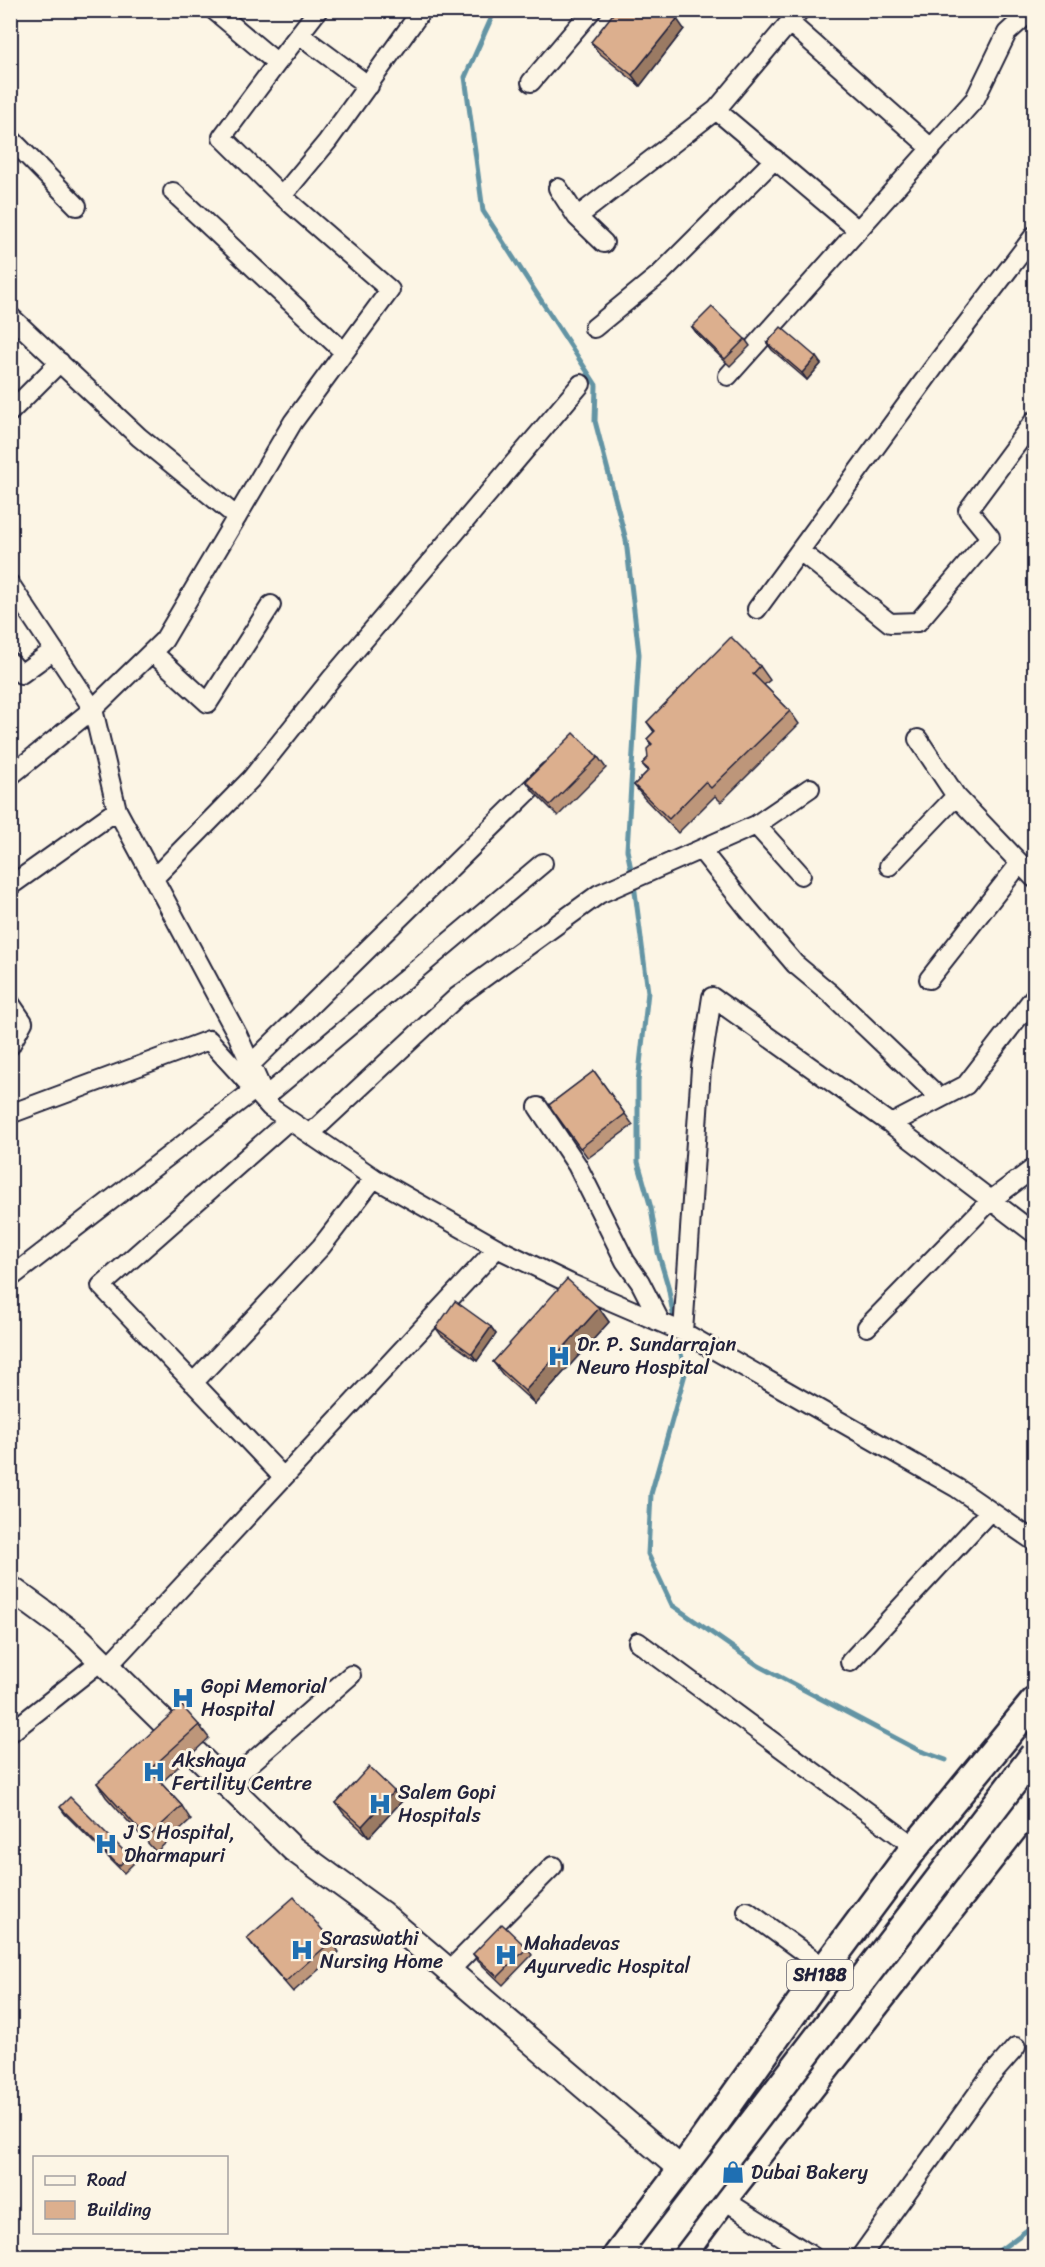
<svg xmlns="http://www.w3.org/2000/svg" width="1045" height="2267" font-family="Sriracha,sans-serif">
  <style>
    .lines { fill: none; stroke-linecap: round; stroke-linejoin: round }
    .stream { stroke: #6494a4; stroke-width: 5 }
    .street-casing { stroke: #22223b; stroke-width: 22 }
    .secondary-casing { stroke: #22223b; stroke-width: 28 }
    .primary-casing { stroke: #22223b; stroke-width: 32 }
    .street { stroke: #fcf5e5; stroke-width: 18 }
    .secondary { stroke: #fcf5e5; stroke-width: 24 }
    .primary { stroke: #fcf5e5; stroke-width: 27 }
    .primary-bridge-casing { stroke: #22223b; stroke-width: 32; stroke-linecap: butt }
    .primary-bridge { stroke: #fcf5e5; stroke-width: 27 }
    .wall { fill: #bd967a; stroke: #22223b; stroke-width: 1.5 }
    .shaded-wall { fill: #9a7a63; stroke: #22223b; stroke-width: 1.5 }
    .building { fill: #dcaf8e; stroke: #22223b; stroke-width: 1.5 }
    .labels { text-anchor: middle; stroke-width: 6; stroke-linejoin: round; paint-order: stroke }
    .shield { fill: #fcf5e5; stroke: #63616e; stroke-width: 1.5 }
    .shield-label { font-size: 18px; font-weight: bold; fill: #22223b }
    .poi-label { font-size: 20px; fill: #22223b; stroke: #fcf5e5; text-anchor: start }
  </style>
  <rect width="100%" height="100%" fill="#fcf5e5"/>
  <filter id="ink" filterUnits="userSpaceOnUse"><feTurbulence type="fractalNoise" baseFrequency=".0167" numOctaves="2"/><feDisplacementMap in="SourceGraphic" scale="12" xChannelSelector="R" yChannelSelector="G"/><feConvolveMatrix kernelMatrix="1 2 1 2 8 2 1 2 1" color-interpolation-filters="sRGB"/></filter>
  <g filter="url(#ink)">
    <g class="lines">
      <!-- stream -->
      <path class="stream" d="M495 10 465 77 483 211 596 385 595 421 626 540 639 654 627 850 632 874
        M634 884 648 992 638 1082V1162L651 1208 658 1252 668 1286 675 1324
        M677 1333 685 1374 651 1494 648 1554 672 1605 759 1666 918 1750 946 1760
        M992 2256 1034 2225"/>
      <!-- street casing -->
      <g class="street-casing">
        <path id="street" d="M800 10 716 110 858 230
          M790 23 931 148
          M300 35 369 86
          M277 63 318 10
          M531 82 592 10
          M10 138 77 206
          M558 188 577 217 604 243
          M173 192 344 352
          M282 196 327 142 422 10
          M577 217 716 110
          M10 316 139 437 237 517
          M594 328 660 274 775 159
          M728 376 975 99 1007 33 1032 10
          M10 412 60 362
          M800 551 890 623 918 622 990 537 968 510 1034 421
          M10 584 93 709 117 810 238 1036 263 1092
          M757 609 940 359 1034 236
          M152 652 208 703 271 605
          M10 662 21 674 54 650
          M918 739 956 796 1034 878
          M10 776 93 709 164 640 293 422 390 290 282 196 222 137 277 63 214 10
          M756 825 801 875
          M701 850 748 909 795 964 831 994 940 1098
          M889 866 956 796
          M154 878 251 779 331 679 581 384
          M10 886 117 810
          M929 979 1020 863
          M1034 997 966 1085 891 1124 1034 1233
          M10 1003 23 1022 10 1046
          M251 1064 548 772
          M265 1097 543 863
          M538 1107 577 1165 625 1261 640 1282 660 1321
          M10 1114 209 1040 270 1107 374 1178 497 1248 569 1283 683 1332 957 1488 1034 1541
          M310 1134 457 997 599 894 756 825 810 788
          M10 1278 254 1090
          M867 1327 991 1200 1034 1168
          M683 1332 701 1068 712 997 891 1124
          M193 1383 321 1247 374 1178
          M283 1477 101 1286 289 1120
          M638 1642 915 1847
          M850 1662 990 1511
          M107 1667 497 1248
          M10 1733 101 1661
          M227 1784 351 1675
          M747 1911 825 1968
          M449 1971 553 1866
          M715 2194 812 2256
          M861 2256 988 2079 1016 2047"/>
      </g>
      <!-- secondary casing -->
      <g class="secondary-casing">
        <path id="secondary" d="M10 1588 77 1637 293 1849 381 1913 682 2170"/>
      </g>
      <!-- primary casing -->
      <g class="primary-casing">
        <path id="primary" d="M617 2256 682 2170 825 1968 915 1847 1034 1702
          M681 2256 723 2199 1034 1802"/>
      </g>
      <!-- street -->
      <use href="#street" class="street"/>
      <!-- secondary -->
      <use href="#secondary" class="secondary"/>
      <!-- primary -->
      <use href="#primary" class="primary"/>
      <!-- primary-bridge casing -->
      <g class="primary-bridge-casing">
        <path id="primary-bridge" d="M651 2256 1034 1755"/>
      </g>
      <!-- primary-bridge -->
      <use href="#primary-bridge" class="primary-bridge"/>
    </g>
    <!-- wall -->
    <path class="wall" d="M684 29 640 86 598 52 591 42Z
      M692 327 745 339 750 346 730 366 697 334Z
      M767 343 821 364 807 380 772 350Z
      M760 666 770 680 764 685 790 711 799 724 721 802 715 796 678 833 644 798 634 785 648 771 642 764 648 758 651 745 647 739 654 732 647 722Z
      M598 757 606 768 558 816 533 791 526 781Z
      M594 1071 633 1125 588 1158 549 1105Z
      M599 1308 609 1322 535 1404 503 1375 493 1362Z
      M491 1327 496 1334 477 1361 441 1335 436 1328Z
      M199 1725 209 1738 161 1783 182 1806 191 1820 156 1852 106 1797 97 1783Z
      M394 1791 402 1801 369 1837 344 1814 336 1803Z
      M60 1807 129 1856 134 1863 124 1873 65 1814Z
      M247 1938 332 1941 339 1952 293 1992 255 1948Z
      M527 1948 532 1955 503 1985 478 1961 473 1954Z"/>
    <!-- shaded-wall -->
    <path class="shaded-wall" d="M677 19 684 29 640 86 632 75Z
      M816 357 821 364 807 380 802 373Z
      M599 1308 609 1322 535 1404 525 1391Z
      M491 1327 496 1334 477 1361 472 1354Z
      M394 1791 402 1801 369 1837 362 1826Z"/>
    <!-- building -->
    <path class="building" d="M616 10H667L677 19 632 75 591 42Z
      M712 307 745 339 725 359 692 327Z
      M781 327 816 357 802 373 767 343Z
      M731 637 760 666 753 674 790 711 711 788 705 782 669 819 634 785 649 770 642 764 648 758 647 749 652 744 647 739 655 731 647 722Z
      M574 733 598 757 550 805 526 781Z
      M594 1071 625 1114 580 1148 549 1105Z
      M567 1279 599 1308 525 1391 493 1362Z
      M455 1301 491 1327 472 1354 436 1328Z
      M181 1705 199 1725 149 1770 182 1806 147 1838 97 1783Z
      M369 1767 394 1791 362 1826 336 1803Z
      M70 1797 129 1856 119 1866 60 1807Z
      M294 1897 332 1941 285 1982 247 1938Z
      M502 1924 527 1948 498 1977 473 1954Z"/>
  </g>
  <!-- icons -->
  <defs>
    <g id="hospital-bare" transform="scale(1.8)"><path d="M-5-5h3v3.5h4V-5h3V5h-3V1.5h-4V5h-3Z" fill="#1f6fb2" stroke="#fcf5e5" stroke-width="2.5" paint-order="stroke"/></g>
    <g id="shop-bare" transform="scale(1.8)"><path d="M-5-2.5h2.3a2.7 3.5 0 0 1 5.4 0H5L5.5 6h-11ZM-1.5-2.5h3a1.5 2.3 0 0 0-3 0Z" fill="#1f6fb2" stroke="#fcf5e5" stroke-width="2.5" paint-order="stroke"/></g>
  </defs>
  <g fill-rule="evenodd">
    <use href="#hospital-bare" x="559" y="1356"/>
    <use href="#hospital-bare" x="183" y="1698"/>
    <use href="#hospital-bare" x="154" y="1772"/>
    <use href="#hospital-bare" x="380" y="1804"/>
    <use href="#hospital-bare" x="106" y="1844"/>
    <use href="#hospital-bare" x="302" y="1950"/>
    <use href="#hospital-bare" x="506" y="1955"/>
    <use href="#shop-bare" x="733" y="2172"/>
  </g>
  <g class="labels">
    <!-- shield labels -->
    <rect class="shield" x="787" y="1960" width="66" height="30" rx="4.5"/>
    <g class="shield-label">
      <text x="820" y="1981">SH188</text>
    </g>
    <!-- poi labels -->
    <g class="poi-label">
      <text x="577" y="1351">Dr. P. Sundarrajan<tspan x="577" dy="23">Neuro Hospital</tspan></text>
      <text x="201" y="1693">Gopi Memorial<tspan x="201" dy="23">Hospital</tspan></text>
      <text x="172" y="1767">Akshaya<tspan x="172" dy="23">Fertility Centre</tspan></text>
      <text x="398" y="1799">Salem Gopi<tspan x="398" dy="23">Hospitals</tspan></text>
      <text x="124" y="1839">J S Hospital,<tspan x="124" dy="23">Dharmapuri</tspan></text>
      <text x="320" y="1945">Saraswathi<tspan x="320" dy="23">Nursing Home</tspan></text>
      <text x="524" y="1950">Mahadevas<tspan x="524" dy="23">Ayurvedic Hospital</tspan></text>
      <text x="751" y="2179">Dubai Bakery</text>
    </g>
  </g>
  <!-- margin -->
  <rect width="1045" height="2267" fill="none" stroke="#fcf5e5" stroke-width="36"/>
  <rect x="18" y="18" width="1009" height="2231" fill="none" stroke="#22223b" stroke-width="2" filter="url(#ink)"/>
  <!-- legend -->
  <rect x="33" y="2156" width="195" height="78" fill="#fcf5e5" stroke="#a5a1a1" stroke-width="1.5"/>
  <rect x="45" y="2176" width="30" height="9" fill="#fcf5e5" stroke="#a5a1a1" stroke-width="1.5"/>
  <text x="87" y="2186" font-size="18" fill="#22223b">Road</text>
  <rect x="45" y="2201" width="30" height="18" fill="#dcaf8e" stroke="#a5a1a1" stroke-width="1.5"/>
  <text x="87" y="2216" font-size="18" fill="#22223b">Building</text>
</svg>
